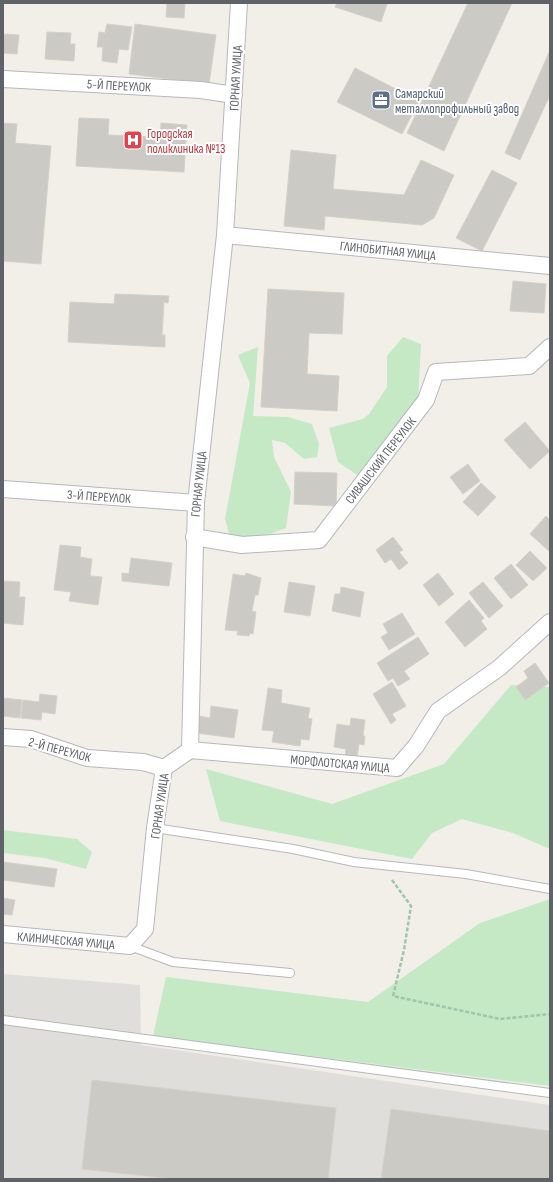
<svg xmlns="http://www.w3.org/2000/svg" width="553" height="1182" font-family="'Sofia Sans Condensed',sans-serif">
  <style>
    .industrial { fill: #e0deda }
    .green { fill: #c5e8c5 }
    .building { fill: #cccac5; stroke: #d6d1c6 }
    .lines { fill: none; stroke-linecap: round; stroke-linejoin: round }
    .lane-casing { stroke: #b5b8bc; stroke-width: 10 }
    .street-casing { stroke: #b5b8bc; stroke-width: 18 }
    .path { stroke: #9cc7a9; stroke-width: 2.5; stroke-dasharray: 4 2; stroke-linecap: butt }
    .lane { stroke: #fff; stroke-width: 8 }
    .street { stroke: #fff; stroke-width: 16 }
    .labels { text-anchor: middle; stroke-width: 4; stroke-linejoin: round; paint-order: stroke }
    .street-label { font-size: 13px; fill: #5f6368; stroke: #fff }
    .service-label { font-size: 13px; fill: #4e5e75; stroke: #fff; text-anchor: start }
    .health-label { font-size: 13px; fill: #be3a42; stroke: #fff; text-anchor: start }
  </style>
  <rect width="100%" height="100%" fill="#f1efe8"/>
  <!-- industrial -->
  <path class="industrial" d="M3 974 140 985 141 1045 550 1105V1179H3Z"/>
  <!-- green -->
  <path class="green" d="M403 337 421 344 418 401 387 437 378 469 359 476 338 462 329 428 363 419 369 414 387 387V356Z
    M258 347 253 416 288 417 312 424 319 444 317 457 304 459 285 443 272 440 274 457 291 492 286 528 254 540 232 544 225 519 250 383 238 355Z
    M511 685 550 687V849L513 833 462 819 432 833 412 859 220 821 206 769 332 804 444 764Z
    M3 830 77 839 92 852 86 869 45 858 3 853Z
    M550 899V1086L153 1036 166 977 368 1002 480 923Z"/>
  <!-- building -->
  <path class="building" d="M167 3H185L184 18 166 17Z
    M337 3H383L387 4 381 22 335 7Z
    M468 3H512L444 151 407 133Z
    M107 24 132 27 128 50 119 49 117 63 102 61 103 47H97L99 32 105 33Z
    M135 24 216 35 209 84 129 74Z
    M47 32 71 33 70 44H75L74 61 45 59Z
    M3 34 19 35 17 54 3 53Z
    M550 50V95L520 160 505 153Z
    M355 68 419 101 402 134 337 102Z
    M79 118 109 119 108 135 160 137 161 123 187 125 184 172 76 166Z
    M3 123 17 124 15 143 51 146 41 264 3 261Z
    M291 150 336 155 333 189 404 195 421 160 454 175 434 218 422 225 325 216 324 230 284 226Z
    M492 170 517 183 482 251 456 238Z
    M513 281 546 284 544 313 510 311Z
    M268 289 344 293 342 334 309 333 307 374 339 376 337 411 261 407Z
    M115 294 169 296 168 303 164 302 162 335H165V347L68 342 70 302 114 304Z
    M525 422 550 451 530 469 504 440Z
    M468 464 480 481 463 494 450 477Z
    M295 472 337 473 336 506 294 504Z
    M481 483 496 497 478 516 463 502Z
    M546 516 550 520V552L530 534Z
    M393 537 403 550 399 552 408 563 399 570 391 559 385 563 376 550Z
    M60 545 81 547 80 557 92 559 90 576 102 577 98 605 69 601 71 592 54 590Z
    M530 551 547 568 533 581 516 565Z
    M131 558 172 563 169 586 122 581V573L129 574Z
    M511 564 528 585 511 599 494 578Z
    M246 573 261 578 258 595H255L252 611 256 612 253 634 250 633 249 636 237 635 238 631 225 630 233 574 245 576Z
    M438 573 454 594 439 606 423 585Z
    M3 581 20 582 19 597H25L23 625 3 623Z
    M289 582 315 586 310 616 284 612Z
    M483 582 503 606 489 618 469 593Z
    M341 587 364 592 360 617 332 611 335 594H340Z
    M469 600 484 618 481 621 487 629 465 647 445 622Z
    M402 613 415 634 389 650 381 637 388 633 383 624Z
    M418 637 429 654 404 671 410 679 398 686 393 678 388 681 377 663Z
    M535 663 549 683 525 700 516 687 528 678 524 671Z
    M392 682 406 706 392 714 396 720 391 724 373 694Z
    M268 688 282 690 281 703 310 708 308 718 312 719 309 740 301 739 300 746 272 742 274 731 262 730Z
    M40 694 57 696 55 714 42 712 41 720 21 718 23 700 39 702Z
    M3 698 22 700 20 718 3 716Z
    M211 706 238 710 234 738 197 733 199 716 210 718Z
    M351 718 365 720 363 736H365L364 745 359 744 357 757 345 755 346 749 334 747 337 724 350 726Z
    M3 862 57 869 54 887 3 880Z
    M3 898 15 900 12 915 3 914Z
    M92 1080 336 1108 328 1179H173L82 1169Z
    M391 1109 550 1131V1179H381Z"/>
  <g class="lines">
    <!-- lane casing -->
    <g class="lane-casing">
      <path id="lane" d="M155 828 293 849 354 862 466 874 550 889
        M130 946 173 962 290 973
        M3 1020 550 1093"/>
    </g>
    <!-- street casing -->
    <g class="street-casing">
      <path id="street" d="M3 79 201 90 234 95
        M225 235 550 266
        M3 489 196 503
        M194 537 242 545 319 540 426 400 436 372 529 366 550 347
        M3 737 31 739 87 758 143 762 164 768
        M190 750 196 503 225 235 239 3
        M190 750 397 768 416 746 438 711 499 668 550 622
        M3 934 130 946 145 929 155 828 164 768 190 750"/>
    </g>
    <!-- path -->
    <path class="path" d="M392 880 411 906 404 950 393 996 500 1019 550 1014"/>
    <!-- lane -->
    <use href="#lane" class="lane"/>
    <!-- street -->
    <use href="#street" class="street"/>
  </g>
  <!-- icons -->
  <defs>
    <g id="office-square" transform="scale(1)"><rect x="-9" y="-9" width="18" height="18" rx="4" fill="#5c6f8a" stroke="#fff"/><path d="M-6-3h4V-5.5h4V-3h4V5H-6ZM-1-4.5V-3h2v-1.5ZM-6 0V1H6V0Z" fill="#fff"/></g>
    <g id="hospital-square" transform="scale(1)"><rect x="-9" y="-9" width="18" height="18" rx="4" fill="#e0444e" stroke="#fff"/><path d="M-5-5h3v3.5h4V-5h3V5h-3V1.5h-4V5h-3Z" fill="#fff"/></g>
  </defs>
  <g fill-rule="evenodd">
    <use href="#office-square" x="381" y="100"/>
    <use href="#hospital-square" x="133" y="140"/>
  </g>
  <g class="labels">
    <!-- street labels -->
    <g class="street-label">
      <text transform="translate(235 78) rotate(-87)" y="5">ГОРНАЯ УЛИЦА</text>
      <text transform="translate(119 85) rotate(3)" y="5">5-Й ПЕРЕУЛОК</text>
      <text transform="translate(388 250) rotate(6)" y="5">ГЛИНОБИТНАЯ УЛИЦА</text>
      <text transform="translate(380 460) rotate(-52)" y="5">СИВАШСКИЙ ПЕРЕУЛОК</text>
      <text transform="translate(198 484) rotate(-84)" y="5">ГОРНАЯ УЛИЦА</text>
      <text transform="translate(99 496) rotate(4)" y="5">3-Й ПЕРЕУЛОК</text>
      <text transform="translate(60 749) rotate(15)" y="5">2-Й ПЕРЕУЛОК</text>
      <text transform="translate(340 763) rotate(5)" y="5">МОРФЛОТСКАЯ УЛИЦА</text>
      <text transform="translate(159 806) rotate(-82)" y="5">ГОРНАЯ УЛИЦА</text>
      <text transform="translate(66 940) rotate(5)" y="5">КЛИНИЧЕСКАЯ УЛИЦА</text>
    </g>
    <!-- service labels -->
    <g class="service-label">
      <text x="395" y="98">Самарский<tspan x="395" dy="15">металлопрофильный завод</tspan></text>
    </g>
    <!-- health labels -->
    <g class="health-label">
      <text x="147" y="138">Городская<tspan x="147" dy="15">поликлиника №13</tspan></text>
    </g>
  </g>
  <!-- border -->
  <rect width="553" height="1182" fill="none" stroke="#5f6368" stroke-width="8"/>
</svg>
